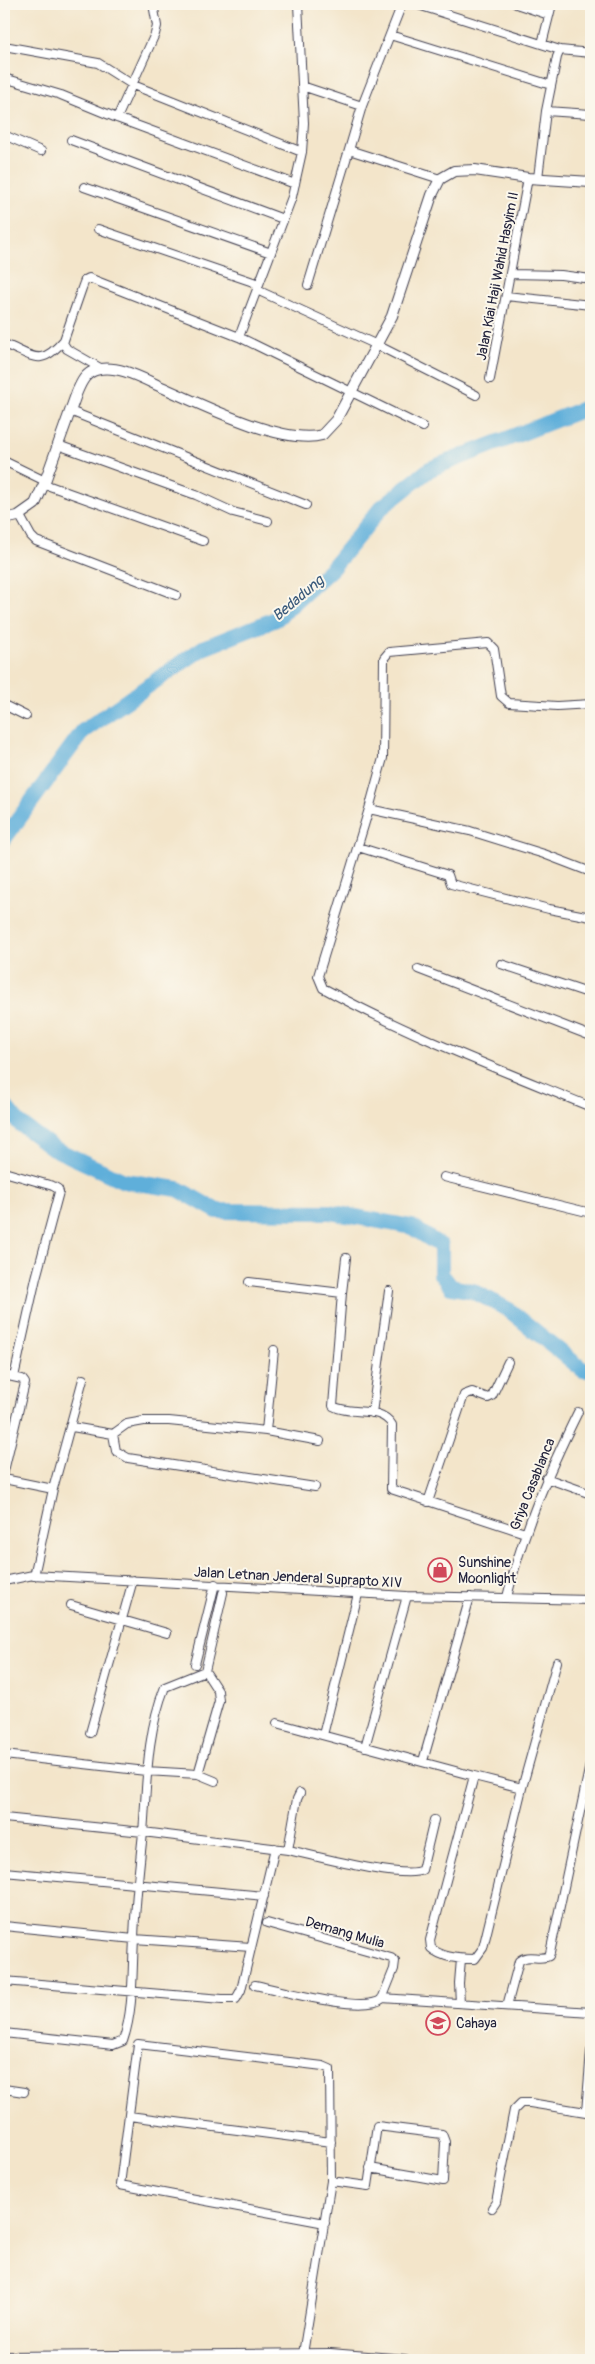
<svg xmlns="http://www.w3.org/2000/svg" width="595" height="2364" font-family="Pangolin,sans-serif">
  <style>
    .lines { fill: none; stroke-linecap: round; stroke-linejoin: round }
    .river { stroke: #5fafda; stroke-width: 16 }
    .minor-casing { stroke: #413f50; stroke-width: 10 }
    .tertiary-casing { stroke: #413f50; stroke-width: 12 }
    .minor { stroke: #fff; stroke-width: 8 }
    .tertiary { stroke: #fff; stroke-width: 10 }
    .labels { text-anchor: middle; stroke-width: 4; stroke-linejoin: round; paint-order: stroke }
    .street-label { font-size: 14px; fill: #22223b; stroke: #fbf7ec }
    .poi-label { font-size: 14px; fill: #22223b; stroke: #fbf7ec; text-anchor: start }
    .water-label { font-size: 15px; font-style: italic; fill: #3a5a7b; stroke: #fbf7ec }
  </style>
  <rect width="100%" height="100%" fill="#fbf7ec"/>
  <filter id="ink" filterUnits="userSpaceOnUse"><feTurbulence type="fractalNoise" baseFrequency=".02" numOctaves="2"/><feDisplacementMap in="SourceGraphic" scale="10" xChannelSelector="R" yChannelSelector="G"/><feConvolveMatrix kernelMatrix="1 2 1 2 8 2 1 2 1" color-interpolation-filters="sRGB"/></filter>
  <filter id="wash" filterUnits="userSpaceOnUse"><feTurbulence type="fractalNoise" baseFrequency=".0096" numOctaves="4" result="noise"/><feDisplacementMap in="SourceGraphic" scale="20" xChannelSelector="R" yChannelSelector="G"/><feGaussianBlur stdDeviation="1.12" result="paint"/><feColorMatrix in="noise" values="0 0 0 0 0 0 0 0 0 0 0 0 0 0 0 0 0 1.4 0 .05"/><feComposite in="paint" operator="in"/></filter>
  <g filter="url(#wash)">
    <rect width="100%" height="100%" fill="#f3e5ca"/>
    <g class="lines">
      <!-- river -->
      <path class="river" d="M4 839 83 731 203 648 276 619 332 568 381 508 430 469 591 406
        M4 1105 19 1123 53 1148 124 1181 178 1189 217 1211 329 1212 412 1227 441 1246V1274L451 1287 473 1291 509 1310 583 1370H591"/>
    </g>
  </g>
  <g filter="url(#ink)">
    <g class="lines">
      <!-- minor casing -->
      <g class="minor-casing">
        <path id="minor" d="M402 4 362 106 349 150 440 179
          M415 4 560 50
          M516 4 549 15
          M390 35 551 85
          M542 44 552 4
          M4 46 98 63 133 85 302 152
          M4 78 61 95 117 118 295 184
          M302 86 362 106
          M546 111 591 114
          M117 118 155 34 157 26 153 4
          M4 135 41 151
          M71 140 283 219
          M538 178 546 111 557 57 560 50 591 53
          M84 187 271 253
          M4 201H5
          M98 229 259 284
          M511 274 561 275 591 279
          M308 285 349 150
          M257 290 377 345 476 395
          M506 296 591 305
          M239 337 292 197 302 152 304 123 298 4
          M4 344C34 356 40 368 64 340
          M102 369 67 349 63 343 82 288 85 280 89 278 239 337 423 427
          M490 379 528 178
          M70 411 306 505
          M58 445 196 495 233 512 268 521
          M4 461 45 481
          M44 484 203 541
          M20 516 31 536 36 541 176 595
          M4 705 26 716
          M369 809 383 758 384 658 389 652 488 643 494 649 501 696 509 703 557 706 591 704
          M358 847 448 875 451 884 549 909 591 917
          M591 872 544 854 470 831 369 809 318 976 323 988C408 1035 501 1070 591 1107
          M501 964 591 994
          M418 969 591 1036
          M4 1172 53 1186 58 1189 59 1192 36 1278 14 1377
          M444 1177 591 1213
          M249 1282 342 1293 333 1406C350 1416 381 1405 392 1425L391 1489 525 1533
          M342 1293 346 1258
          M4 1375 22 1379 25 1383 4 1471
          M372 1413 389 1291
          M72 1427 113 1434 127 1424 144 1421H169L266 1431 320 1441
          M266 1431 274 1350
          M113 1434 116 1451 128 1458 315 1487
          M546 1478 591 1494
          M4 1479 53 1489
          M428 1502 464 1395 472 1392 488 1398 492 1396 508 1362
          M34 1576 53 1489 83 1379
          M4 1581 33 1575 407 1596 591 1600
          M507 1597C524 1529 547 1475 578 1412
          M71 1605 167 1633
          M195 1664 215 1584
          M277 1723 474 1776
          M90 1733 133 1580
          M323 1735 358 1594
          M365 1747 407 1596
          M4 1755 146 1771 198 1774 215 1781
          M423 1761 470 1597
          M198 1774 219 1701 218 1691 205 1671
          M474 1776 522 1788 483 1948 475 1959C460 1959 442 1958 431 1948L430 1940Z
          M522 1788 557 1662
          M300 1793 297 1799 288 1850C312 1855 404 1880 422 1870L434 1820
          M4 1818 143 1832 288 1850
          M4 1872 264 1896
          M4 1926 134 1939 251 1947
          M4 1981 222 1999H236L241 1990 275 1848
          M255 1985C279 1990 364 2014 382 1999L394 1969 395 1961 391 1958 267 1923
          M382 1998 591 2012
          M460 2003 459 1983 461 1959
          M507 2006 519 1961C528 1953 539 1961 549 1956L550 1953 591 1760
          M4 2033 113 2045 123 2041C134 2009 132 1972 134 1939 135 1904 139 1869 143 1833 147 1784 146 1734 165 1687L205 1671 223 1593
          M4 2089 24 2092
          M129 2116 331 2142
          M331 2181 368 2186 377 2126 442 2134 445 2142 443 2181 370 2168
          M492 2208 496 2202 514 2110 521 2103H530L586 2112 591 2051
          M303 2354 331 2181 330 2069 323 2066 138 2044 120 2185 325 2223"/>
      </g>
      <!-- tertiary casing -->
      <g class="tertiary-casing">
        <path id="tertiary" d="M4 519 18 516 35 504 44 484 77 392C81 383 85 373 96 370 115 364 140 377 157 385 196 402 282 446 322 435L336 420 392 316 432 195 440 179 454 171 475 170 528 178 591 182
          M4 2357 330 2354 405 2360"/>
      </g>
      <!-- minor -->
      <use href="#minor" class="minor"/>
      <!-- tertiary -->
      <use href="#tertiary" class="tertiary"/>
    </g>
  </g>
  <!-- icons -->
  <defs>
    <g id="shop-ring" transform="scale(1.25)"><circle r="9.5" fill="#fbf7ec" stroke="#d1495b" stroke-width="1.5"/><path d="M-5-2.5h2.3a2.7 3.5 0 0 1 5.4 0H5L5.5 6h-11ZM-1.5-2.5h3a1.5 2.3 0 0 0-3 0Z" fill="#d1495b"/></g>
    <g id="school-ring" transform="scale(1.25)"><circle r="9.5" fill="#fbf7ec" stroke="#d1495b" stroke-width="1.5"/><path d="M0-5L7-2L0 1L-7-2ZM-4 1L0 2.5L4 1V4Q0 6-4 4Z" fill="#d1495b"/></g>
  </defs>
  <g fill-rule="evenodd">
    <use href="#shop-ring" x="440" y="1570"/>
    <use href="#school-ring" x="438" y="2023"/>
  </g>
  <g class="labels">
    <!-- street labels -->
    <g class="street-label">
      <text transform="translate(497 276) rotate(-79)" y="5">Jalan Kiai Haji Wahid Hasyim II</text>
      <text transform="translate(532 1484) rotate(-68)" y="5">Griya Casablanca</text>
      <text transform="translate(298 1577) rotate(3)" y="5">Jalan Letnan Jenderal Suprapto XIV</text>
      <text transform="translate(345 1932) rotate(16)" y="5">Demang Mulia</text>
    </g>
    <!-- poi labels -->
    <g class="poi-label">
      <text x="458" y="1567">Sunshine<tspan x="458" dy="16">Moonlight</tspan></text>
      <text x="456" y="2028">Cahaya</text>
    </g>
    <!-- water labels -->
    <g class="water-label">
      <text transform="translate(298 598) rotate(-40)" y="5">Bedadung</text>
    </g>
  </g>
  <!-- margin -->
  <rect width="595" height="2364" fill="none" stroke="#fbf7ec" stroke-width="20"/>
</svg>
